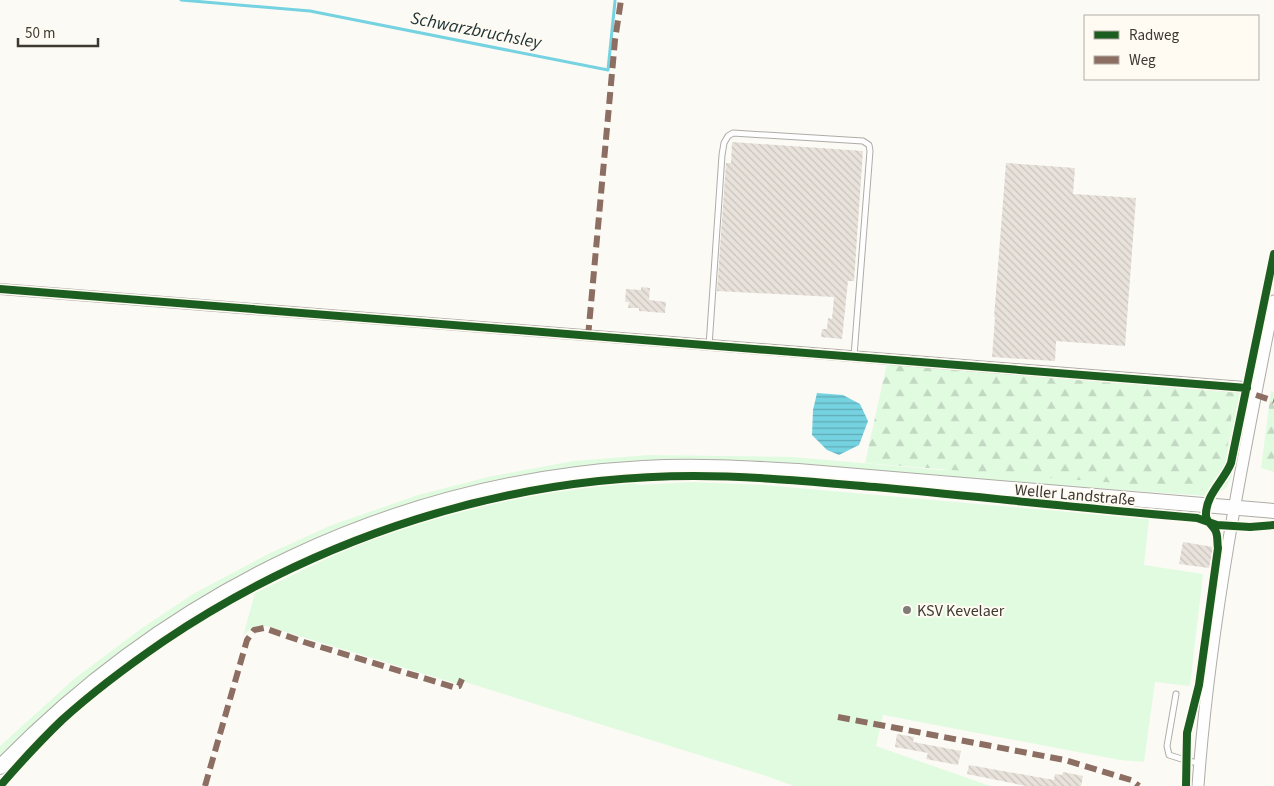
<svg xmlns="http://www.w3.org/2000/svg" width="1274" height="786" font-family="'Source Sans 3',sans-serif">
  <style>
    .green { fill: #e1fbe1 }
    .forest { fill: url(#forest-firs) }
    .water { fill: url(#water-rules) }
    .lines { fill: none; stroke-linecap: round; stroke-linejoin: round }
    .stream { stroke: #75d2e0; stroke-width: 3 }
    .building { fill: url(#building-back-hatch) }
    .service-casing { stroke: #aeaca7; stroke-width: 7 }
    .minor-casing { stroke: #aeaca7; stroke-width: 12 }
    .tertiary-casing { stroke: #aeaca7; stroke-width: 13 }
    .secondary-casing { stroke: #aeaca7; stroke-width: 16 }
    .service { stroke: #fffefe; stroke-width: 5 }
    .minor { stroke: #fffefe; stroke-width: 10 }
    .tertiary { stroke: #fffefe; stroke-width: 11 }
    .secondary { stroke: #fffefe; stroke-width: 14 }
    .quiet { stroke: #8d6e63; stroke-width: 6; stroke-dasharray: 12 6; stroke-linecap: butt }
    .cycleway-casing { stroke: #fffbf2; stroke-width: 11 }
    .cycleway { stroke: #1b5e20; stroke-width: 8 }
    .poi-dot { fill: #7f7d77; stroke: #fffbf2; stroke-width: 2 }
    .labels { text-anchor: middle; stroke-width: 4; stroke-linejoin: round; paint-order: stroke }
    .street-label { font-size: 16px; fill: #3c3933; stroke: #fffbf2 }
    .poi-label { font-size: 16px; fill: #3c3933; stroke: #fffbf2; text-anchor: start }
    .water-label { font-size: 18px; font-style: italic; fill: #1c3236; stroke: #fffbf2 }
  </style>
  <defs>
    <pattern id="forest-firs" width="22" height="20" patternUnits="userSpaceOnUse" patternTransform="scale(1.25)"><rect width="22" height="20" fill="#e1fbe1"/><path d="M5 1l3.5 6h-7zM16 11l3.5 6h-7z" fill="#c2d8c2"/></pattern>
    <pattern id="water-rules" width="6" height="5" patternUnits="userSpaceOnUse" patternTransform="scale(1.25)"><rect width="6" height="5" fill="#75d2e0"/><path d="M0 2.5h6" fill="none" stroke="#61abb6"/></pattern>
    <pattern id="building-back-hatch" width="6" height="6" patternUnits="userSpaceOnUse" patternTransform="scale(1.25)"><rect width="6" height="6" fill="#e8e2db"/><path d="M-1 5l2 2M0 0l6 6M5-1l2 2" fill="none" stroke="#c8c3bc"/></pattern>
  </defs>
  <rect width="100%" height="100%" fill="#fcfaf5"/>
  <!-- green -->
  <path class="green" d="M1235 389 1244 392C1239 416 1236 448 1226 470 1221 480 1212 486 1208 496 1107 489 1005 482 904 473 833 467 762 459 691 459 500 460 311 522 154 628 98 665 49 711 0 756V746L74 679 142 628 193 594 268 554 332 525 418 495 488 477 573 461 649 455 793 457 941 470 1228 444Z
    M1248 396 1249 400 1231 478 1226 488 1217 494 1219 488 1232 468Z
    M729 472 1000 493 1203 514 1200 516C1088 506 977 494 865 485 794 479 722 471 651 475 410 489 157 597 0 783V779L12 765 85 695 196 614 332 544 466 500 552 483 652 473Z
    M637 481V485L693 482 764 485 1149 519 1144 565 1203 574 1190 686 1155 682 1144 762 1120 760 883 715 876 746 990 786H794L763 775 465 682 454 683 266 626 251 628 243 636 255 593C309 568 362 539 418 521 490 497 563 487 637 481Z"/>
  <!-- forest -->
  <path class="forest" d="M887 363 1235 389 1228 444 1223 465 1205 490 865 463Z
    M1271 391 1274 392V472L1261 468Z"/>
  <!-- water -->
  <path class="water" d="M817 393 843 395 860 404 868 421 859 445 839 455 827 450 812 435 813 410Z"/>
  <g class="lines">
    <!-- stream -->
    <path class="stream" d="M181 0 310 11 608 70 615 1"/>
  </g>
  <!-- building -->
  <path class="building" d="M732 142 863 151 854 281H848L842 339 821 337 822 329H827L828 318 832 319 834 297 717 291 726 163H731Z
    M1006 163 1075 168 1073 194 1136 198 1125 346 1056 341 1055 361 992 357 995 317H994Z
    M641 287 650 288 649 300 666 302 665 313 639 311V308H628L629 302H625L626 289 641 290Z
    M1183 542 1213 547 1209 568 1179 564Z
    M897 734 914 737 913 742 961 751 958 765 926 759 928 753 895 747Z
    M969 765 1054 780 1055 774 1062 775 1063 772 1083 776 1081 786H1026L967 774Z"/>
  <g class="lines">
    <!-- service casing -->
    <g class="service-casing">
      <path id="service" d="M709 346 722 155 724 143 728 136 733 133 863 141 869 145 870 151 854 356
        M1176 694 1167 746 1169 755 1188 761 1199 763"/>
    </g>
    <!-- minor casing -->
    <g class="minor-casing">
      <path id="minor" d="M0 289 1257 388"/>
    </g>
    <!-- tertiary casing -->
    <g class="tertiary-casing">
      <path id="tertiary" d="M1198 786C1210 622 1242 461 1274 301"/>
    </g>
    <!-- secondary casing -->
    <g class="secondary-casing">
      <path id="secondary" d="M0 767C171 591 396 482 643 468 694 465 746 468 798 471L1274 511"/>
    </g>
    <!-- service -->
    <use href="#service" class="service"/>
    <!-- minor -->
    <use href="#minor" class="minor"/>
    <!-- tertiary -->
    <use href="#tertiary" class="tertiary"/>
    <!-- secondary -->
    <use href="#secondary" class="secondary"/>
    <!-- quiet -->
    <path class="quiet" d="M588 337 615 40 621 0
      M1256 395 1274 401
      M838 717 1065 760 1131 780 1139 786
      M205 786 247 640 254 630 264 628 304 642 453 687 459 686 462 679"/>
    <!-- cycleway casing -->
    <g class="cycleway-casing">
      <path id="cycleway" d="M0 289 1247 388
        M0 786C20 763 40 741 62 720 94 691 129 665 164 641 320 536 506 476 694 476 754 476 814 482 875 487 982 497 1089 509 1197 518L1217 525 1250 527 1274 525
        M1186 786 1187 733 1199 685 1218 548C1217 543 1218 537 1216 532 1214 526 1207 523 1206 516 1205 495 1224 481 1231 463L1274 254"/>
    </g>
    <!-- cycleway -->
    <use href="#cycleway" class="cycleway"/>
  </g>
  <!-- markers -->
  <circle class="poi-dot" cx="907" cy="610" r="5"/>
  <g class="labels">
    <!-- street labels -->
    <g class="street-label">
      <text transform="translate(1075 494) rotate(5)" y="6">Weller Landstraße</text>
    </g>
    <!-- poi labels -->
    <g class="poi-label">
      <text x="917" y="616">KSV Kevelaer</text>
    </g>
    <!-- water labels -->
    <g class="water-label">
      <text transform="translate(476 30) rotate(11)" y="6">Schwarzbruchsley</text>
    </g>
  </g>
  <!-- legend -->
  <rect x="1084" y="15" width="175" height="65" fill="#fffbf2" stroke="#b1ada6"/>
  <rect x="1094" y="31" width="25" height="8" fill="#1b5e20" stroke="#b1ada6"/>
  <text x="1129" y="40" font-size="15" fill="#3c3933">Radweg</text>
  <rect x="1094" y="56" width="25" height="8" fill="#8d6e63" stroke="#b1ada6"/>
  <text x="1129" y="65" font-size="15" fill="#3c3933">Weg</text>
  <!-- scale -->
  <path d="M18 38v8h80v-8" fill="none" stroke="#3c3933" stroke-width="2.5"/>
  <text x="25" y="38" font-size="15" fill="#3c3933" stroke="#fffbf2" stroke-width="4" paint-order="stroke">50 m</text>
</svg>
